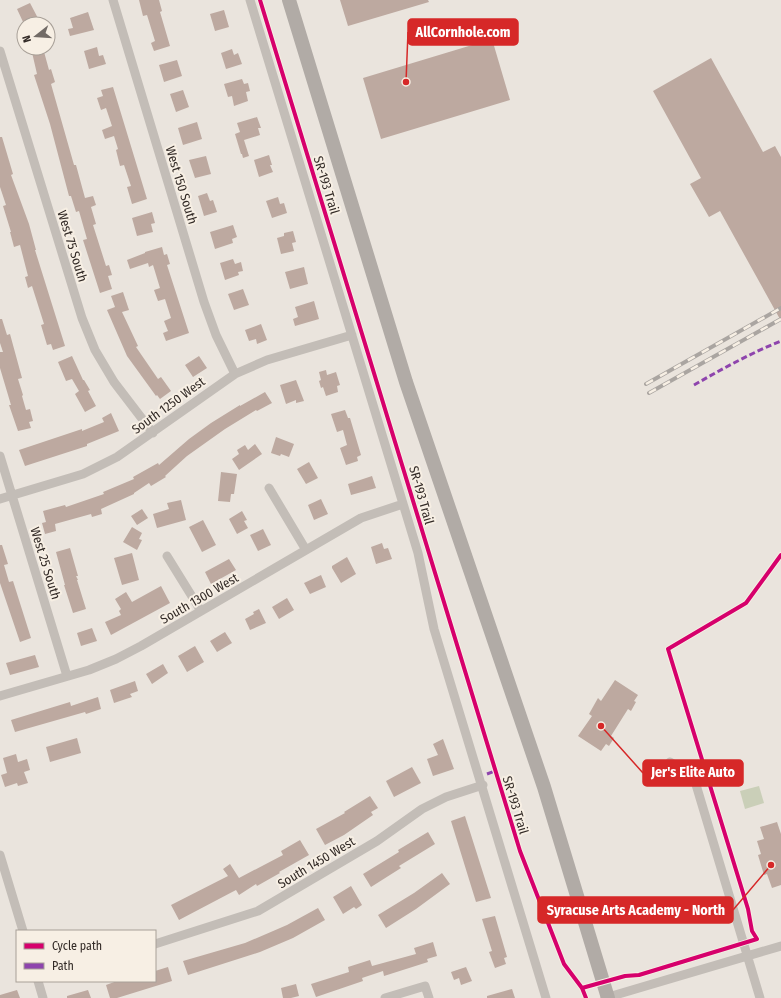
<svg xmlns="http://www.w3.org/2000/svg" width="781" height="998" font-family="'Fira Sans Condensed',sans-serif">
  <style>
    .green { fill: #cacfb8 }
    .building { fill: #bda9a0 }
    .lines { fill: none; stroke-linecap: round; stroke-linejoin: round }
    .minor { stroke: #c3bdb7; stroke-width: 9 }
    .primary { stroke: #b1aba6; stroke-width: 14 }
    .rail-casing { stroke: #aaa5a1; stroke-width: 4 }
    .rail { stroke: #f7efe4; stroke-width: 2.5; stroke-dasharray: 8; stroke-linecap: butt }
    .quiet { stroke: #8e44ad; stroke-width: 3; stroke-dasharray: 6 3; stroke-linecap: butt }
    .cycleway-casing { stroke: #f7efe4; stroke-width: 6 }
    .cycleway { stroke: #d6006c; stroke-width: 4 }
    .labels { text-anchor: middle; stroke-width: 4; stroke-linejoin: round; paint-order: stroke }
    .street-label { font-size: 13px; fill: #322a26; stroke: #f7efe4 }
    .leader { fill: none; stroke: #d62828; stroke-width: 1.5 }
    .callout-dot { fill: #d62828; stroke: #f7efe4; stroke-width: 1.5 }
    .callout { fill: #d62828; stroke: #d62828; stroke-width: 1.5 }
    .callout-label { font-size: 14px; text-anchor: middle; font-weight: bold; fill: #fff }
  </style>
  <rect width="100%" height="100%" fill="#eae4dd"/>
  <!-- green -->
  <path class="green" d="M759 786 764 803 745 809 740 791Z"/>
  <!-- building -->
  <path class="building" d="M139 0H159L162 11 160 12 170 46 154 51 151 43 155 41 147 15 143 16Z
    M340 0H428L429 2 348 26Z
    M30 3 41 24H24L17 9Z
    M224 10 229 27 215 31 210 14Z
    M88 12 94 30 70 36 68 29 73 28 70 18Z
    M492 39 510 100 381 139 363 78Z
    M97 47 99 56 103 55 106 64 89 69 84 51Z
    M31 48H43L49 70 51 69 55 82 51 84 74 165H76L85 198 93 196 96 205 91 207 96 224 93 225 106 266 109 265 112 275 108 276 112 289 100 293 83 240 87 239 79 211 76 212 71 196H69L50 124 34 75 37 74Z
    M232 49 234 55 238 53 242 64 226 69 221 53Z
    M711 58 763 152 775 146 781 157V321L720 211 709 217 690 184 701 178 653 91Z
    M177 60 182 76 164 82 159 65Z
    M242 79 244 84 248 83 250 91 246 92 248 101 234 106 232 96 228 97 224 84Z
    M113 87 147 199 132 204 127 187 131 186 124 165 120 166 116 150 118 149 114 136 105 139 102 130 112 126 106 108 101 110 97 98 103 96 101 90Z
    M183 90 189 107 176 112 170 94Z
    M257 117 261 128H258L260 135 244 140 249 156 243 158 242 154H241L235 134 240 132 237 123Z
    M197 122 202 139 183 145 178 128Z
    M0 137H2L13 174 11 175 29 224 36 250H35L65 346 53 350 51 344 47 345 41 325 44 324 32 286 28 288 25 277 28 276 20 245 14 247 10 232H11L3 206 6 205 0 187Z
    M269 155 272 165H270L273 172 259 177 254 160Z
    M206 156 211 174 195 178 189 160Z
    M207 193 210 201 213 200 217 212 204 216 198 196Z
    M278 197 280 204 284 203 287 213 272 218 266 201Z
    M152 212 155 223 151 224 153 232 137 236 132 218Z
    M233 225 237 237 232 239 233 243 215 249 210 232Z
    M293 231 296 242 292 243 294 251 281 254 277 238 284 236V233Z
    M162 247 164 255 167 254 170 264 167 265 189 333 166 341 163 333 168 331 164 321 171 318 165 299 158 301 154 290 160 288 153 265 149 267 148 263 130 269 127 260 145 253V252Z
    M233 259 235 264 241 262 243 271 238 272 239 275 225 280 220 263Z
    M304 267 308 284 290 289 285 272Z
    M243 289 249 305 234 310 228 294Z
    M123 292 129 310 122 312 138 346 136 347 158 379 161 377 171 391 160 399 157 395 156 396 127 356 107 310 115 307 111 296Z
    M314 301 319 319 295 326 293 319 298 317 295 307Z
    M0 319H2L7 335 10 334 22 378 18 379 23 395 22 396 26 410 30 409 33 421 29 422 31 428 18 431 9 405H11L0 368V352H3L0 343Z
    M261 324 267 340 257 344 256 339 249 341 245 330Z
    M72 356 83 380H84L90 390 88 391 96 406 85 412 75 394 79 391 72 379 66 381 58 362Z
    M199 356 207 368 193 377 185 365Z
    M326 370 327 375 336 372 340 385 337 386 338 392 326 396 323 387 321 388 319 381 321 380 319 372Z
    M296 380 304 401 296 403V400L286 404 280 385Z
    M265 392 272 403 257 411 256 410 225 429 187 456 165 476 166 477 151 486 149 483 134 493V494L101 509 102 514 92 517 91 514 55 524 56 531 45 534 42 523 46 522 43 511 65 505 66 507 104 494 103 492 134 479 133 477 158 463 159 465 189 439 211 423 240 405V406Z
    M345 410 348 418H350L361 455 357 457 358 461 346 465 340 448 347 445 343 430 337 432 331 414Z
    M111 413 119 431 87 444V446L25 466 19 450 82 429V431L104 422 102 418Z
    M276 437 294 444 289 457 281 454 280 456 271 453Z
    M255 444 262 454 239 470 232 459 239 454 237 450 245 445 248 450Z
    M309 462 318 478 306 484 297 469Z
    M221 472 237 474 234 494H231L230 502 218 501Z
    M372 476 376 488 351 495 348 484Z
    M321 499 328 514 314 520 308 505Z
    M181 500 186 520 157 528 153 514 169 509 167 503Z
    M142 509 148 518 137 525 131 516Z
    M242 511 247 520 244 521 248 528 237 534 229 519Z
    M203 520 216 545 202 552 189 527Z
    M132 527 142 533 139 539 142 540 137 550 123 542Z
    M263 529 271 545 258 551 250 535Z
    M382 543 384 549 388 548 392 559 376 564 371 547Z
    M0 545H2L8 564 4 565 9 582 13 581 31 638 20 642 0 583Z
    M70 548 78 576H76L78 580H77L86 609 73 613 64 585H65L56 552Z
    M132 553 139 580 122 585 114 558Z
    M347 557 356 574 341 583 332 568V566Z
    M229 559 236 570 211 584 205 572Z
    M321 575 326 587 310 594 304 583Z
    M161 586 170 603 111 635 105 622 121 615 119 611 121 609 115 599 126 592 132 602Z
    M287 598 294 610 279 619 272 607Z
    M259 609 266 623 250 630 245 619 254 614 253 612Z
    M92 628 97 641 81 646 77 633Z
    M225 632 232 643 217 652 210 641Z
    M195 646 204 662 187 672 178 656Z
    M35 655 39 667 10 675 6 663Z
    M163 664 168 673 152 684 146 674Z
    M615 680 638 695 634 701 636 702 631 711 628 709 611 736 614 738 609 746 606 744 601 751 578 736 592 716 589 714 598 698 601 701Z
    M135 681 138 691 130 694 132 697 114 703 110 690Z
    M98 697 101 709 86 714 85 712 15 732 11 720 70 702 71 706Z
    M77 738 81 753 50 762 46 747Z
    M443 739 454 769 433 776 427 759 438 755 433 744Z
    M16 754 18 762 27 759 30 770 24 772 28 783 18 786 17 783 5 787 1 775 7 773 3 758Z
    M412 767 421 783 394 797 386 781Z
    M370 796 378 808 371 812 373 815 344 835 325 845 316 829 345 813 344 812Z
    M465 816 491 898 476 902 451 821Z
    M777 822 781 834V885L772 888 767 874 764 875 758 855 761 854 757 841 764 839 760 827Z
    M428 832 435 844 399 866 401 868 371 887 363 874 399 852 398 850Z
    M300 840 309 855 279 872 280 873 257 886 256 884 239 895 236 890 179 920 171 905 228 876 223 869 230 864 239 878 283 855 281 851Z
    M442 873 450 884 416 909 386 928 378 915 414 893Z
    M351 886 362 905 356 909 354 907 343 914 333 897Z
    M318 908 325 920 293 938 260 952 188 975 183 961 245 943 287 925Z
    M495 916 507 957 504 958 506 964 495 968 489 952 492 951 482 919Z
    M433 942 437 956 427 959 428 962 384 976 383 971 362 978 363 981 316 997 311 984 349 972 348 967 370 960 372 966 416 954 414 948Z
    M168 967 172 981 117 998H110L106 985 117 981H155V971Z
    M466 967 472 981 461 985 459 978 454 980 451 972Z
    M296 984 299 996 291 998H283L281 988Z
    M512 989 515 998H487V996Z
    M17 990 20 998H0V995Z
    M88 990 91 998H67V996Z"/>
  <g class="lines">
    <!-- minor -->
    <path class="minor" d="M113 0 204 302 216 335 235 374
      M250 0 418 553 434 629 546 998
      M0 51 82 318 95 350 114 382 153 433
      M0 456 67 676
      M269 488 306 550
      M0 499 83 474 117 457 235 374 267 360 352 335
      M167 556 201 611
      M0 696 89 670 116 659 141 646 361 518 403 504
      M670 762 694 778 760 998
      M0 855 23 931
      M155 944 258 911 377 841 422 809 446 797 483 785
      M38 981 43 998
      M385 998 425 986 429 998
      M605 998 781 946"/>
    <!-- primary -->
    <path class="primary" d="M289 0 406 382 544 787 608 998"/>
    <!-- rail casing -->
    <g class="rail-casing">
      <path id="rail" d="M646 384 781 308
        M649 393 781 319"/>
    </g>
    <!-- rail -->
    <use href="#rail" class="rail"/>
    <!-- quiet -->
    <path class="quiet" d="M694 385C722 369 751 353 781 341
      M487 774 495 771"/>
    <!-- cycleway casing -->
    <g class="cycleway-casing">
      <path id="cycleway" d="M260 0 520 851 564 964 582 988 586 998
        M582 988 625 976 639 975 757 939 752 931 748 909 668 649 746 603 781 555"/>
    </g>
    <!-- cycleway -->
    <use href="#cycleway" class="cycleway"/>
  </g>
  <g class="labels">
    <!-- street labels -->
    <g class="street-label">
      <text transform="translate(182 185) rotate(73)" y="5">West 150 South</text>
      <text transform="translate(327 185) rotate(73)" y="5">SR-193 Trail</text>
      <text transform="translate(73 246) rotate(73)" y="5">West 75 South</text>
      <text transform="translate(168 405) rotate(-36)" y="5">South 1250 West</text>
      <text transform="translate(422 495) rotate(74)" y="5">SR-193 Trail</text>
      <text transform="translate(46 563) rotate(73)" y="5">West 25 South</text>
      <text transform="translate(199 598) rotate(-30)" y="5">South 1300 West</text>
      <text transform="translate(516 805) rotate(73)" y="5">SR-193 Trail</text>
      <text transform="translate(316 862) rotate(-31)" y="5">South 1450 West</text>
    </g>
  </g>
  <!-- callouts -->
  <path class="leader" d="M406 82L408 32M601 726L643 773M771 865L733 910"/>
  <g class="callout-dot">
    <circle cx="406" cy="82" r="4"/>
    <circle cx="601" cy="726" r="4"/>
    <circle cx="771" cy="865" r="4"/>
  </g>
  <g class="callout">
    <rect x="408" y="19" width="110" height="26" rx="4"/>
    <rect x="643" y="760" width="100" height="26" rx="4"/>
    <rect x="538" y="897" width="195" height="26" rx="4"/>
  </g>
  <g class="callout-label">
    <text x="463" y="37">AllCornhole.com</text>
    <text x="693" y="777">Jer's Elite Auto</text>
    <text x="636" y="915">Syracuse Arts Academy - North</text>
  </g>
  <!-- legend -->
  <rect x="16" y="930" width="140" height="52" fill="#f7efe4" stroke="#a8a098"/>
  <rect x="24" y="943" width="20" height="6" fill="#d6006c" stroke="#a8a098"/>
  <text x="52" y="950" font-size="12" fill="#322a26">Cycle path</text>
  <rect x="24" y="963" width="20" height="6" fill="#8e44ad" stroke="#a8a098"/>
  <text x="52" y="970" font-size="12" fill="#322a26">Path</text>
  <!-- north arrow -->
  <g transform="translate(36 36) rotate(253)"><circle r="19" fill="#f7efe4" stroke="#a8a098"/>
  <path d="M0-3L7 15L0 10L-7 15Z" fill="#726b66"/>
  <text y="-6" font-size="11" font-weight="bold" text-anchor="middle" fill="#322a26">N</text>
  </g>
</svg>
